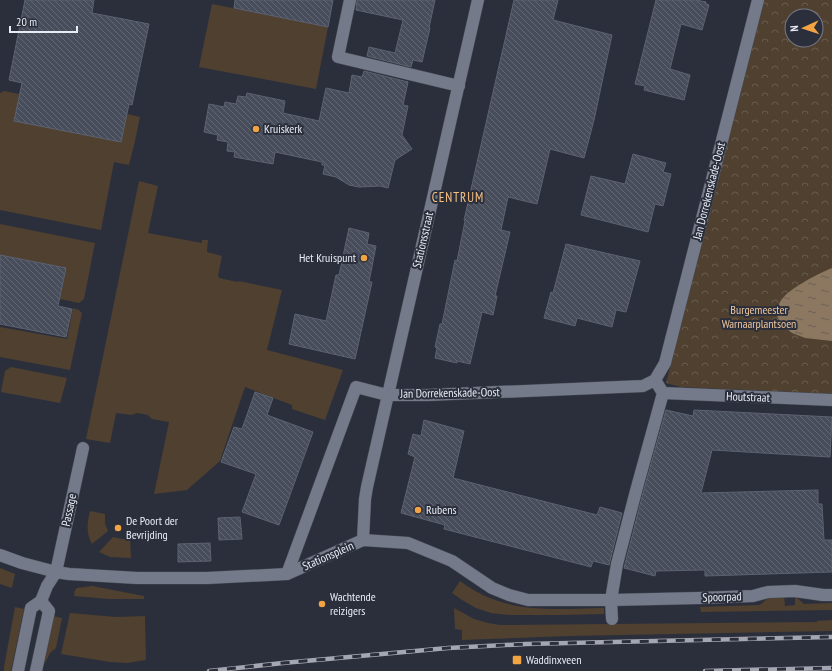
<svg xmlns="http://www.w3.org/2000/svg" width="832" height="671" font-family="'PT Sans Narrow',sans-serif">
  <style>
    .grass { fill: #50402f }
    .park { fill: url(#park-crowns); fill-rule: evenodd }
    .water { fill: url(#water-ripples) }
    .building { fill: url(#building-back-hatch); stroke: #5d6271 }
    .lines { fill: none; stroke-linecap: round; stroke-linejoin: round }
    .minor-casing { stroke: #464a55; stroke-width: 13 }
    .minor { stroke: #747a89; stroke-width: 12 }
    .rail-casing { stroke: #a4a7b1; stroke-width: 4.5 }
    .rail { stroke: #2b2f3c; stroke-width: 3; stroke-dasharray: 9; stroke-linecap: butt }
    .poi-dot { fill: #f3a442; stroke: #2b2f3c; stroke-width: 1.5 }
    .labels { text-anchor: middle; stroke-width: 4; stroke-linejoin: round; paint-order: stroke }
    .poi-label { font-size: 12px; fill: #e9ecf5; stroke: #2b2f3c; text-anchor: start }
    .street-label { font-size: 12px; fill: #e9ecf5; stroke: #2b2f3c }
    .park-label { font-size: 12px; fill: #eec59a; stroke: #2b2f3c }
    .neighbourhood-label { font-size: 13px; letter-spacing: 1px; fill: #f9c285; stroke: #2b2f3c }
  </style>
  <defs>
    <pattern id="park-crowns" width="20" height="18" patternUnits="userSpaceOnUse"><rect width="20" height="18" fill="#50402f"/><path d="M2 6a3 3 0 1 1 6 0M12 15a3 3 0 1 1 6 0" fill="none" stroke="#695c4e"/></pattern>
    <pattern id="water-ripples" width="26" height="14" patternUnits="userSpaceOnUse"><rect width="26" height="14" fill="#8c7760"/><path d="M2 4q2-2 4 0t4 0M15 11q2-2 4 0t4 0" fill="none" stroke="#6c6156"/></pattern>
    <pattern id="building-back-hatch" width="6" height="6" patternUnits="userSpaceOnUse"><rect width="6" height="6" fill="#484d5b"/><path d="M-1 5l2 2M0 0l6 6M5-1l2 2" fill="none" stroke="#626773"/></pattern>
  </defs>
  <rect width="100%" height="100%" fill="#2b2f3c"/>
  <!-- grass -->
  <path class="grass" d="M212 4 328 27 316 89 199 67Z
    M4 91 19 94 14 121 121 142 127 114 140 117 135 141 129 165 114 162 101 230 0 210V93Z
    M139 181 158 186 148 233 202 243V240H208L207 252 222 256 218 276 219 277V278L238 282 239 281 282 290 267 350 343 370 325 420 292 409V405L245 387 220 461 187 490 154 494 169 422 152 419 148 415 137 413 132 415 116 413 110 443 86 439Z
    M0 224 95 243 84 299 79 303 60 299 66 268 0 255Z
    M73 308 79 310 82 313 70 370 0 357V327L67 339Z
    M11 367 67 378 60 403 1 392 5 371Z
    M90 511 105 514V524L108 531 92 544C86 533 87 523 90 511Z
    M113 537 122 539H130L131 558 110 557 99 552Z
    M0 568 15 574 12 588 0 584Z
    M460 581C505 615 551 609 604 608V614L559 615H510L499 614 491 613 476 608 462 600 452 593Z
    M92 586 144 596V599H108L74 596 75 590 77 588Z
    M784 596 785 606 795 605V596L804 604 832 603V610L701 612 700 607 760 605 769 597Z
    M15 607 24 609 11 671H4V667Z
    M454 608 474 619 488 623 500 625H509L817 622V621L832 620V631L569 636 462 640V630L455 629Z
    M70 613 116 617 145 616 146 660 127 663 110 662 61 654Z
    M53 616 62 618 56 648 50 653 44 665Z"/>
  <!-- park -->
  <path class="park" d="M758 0H832V394L702 388 681 387 666 383 700 251ZM792 16H816V40H792Z"/>
  <!-- water -->
  <path class="water" d="M832 268V341L805 338 792 333 781 324 776 314C777 310 778 305 780 302 786 290 819 273 832 268Z"/>
  <!-- building -->
  <path class="building" d="M25 0H94L92 13 149 24 132 105 129 104 121 142 14 121 22 83 9 80Z
    M235 0H333L328 27 234 8Z
    M357 0H435L430 23 429 28H430L422 62 413 60 411 67 367 56 369 47 395 53 403 20 356 10Z
    M514 0H558L553 20 612 35 594 120 584 158 550 149 537 204 508 197 501 230 510 232 495 296H497L493 315 482 312 470 364 457 361V363L435 358 437 348 435 347 440 324H442L455 260 457 261 465 221 464 220Z
    M656 0H696L706 2V4L709 5 702 30 681 24 673 57 670 69 690 75 684 100 644 90 645 86 635 84Z
    M364 71 408 82 403 105 408 106 402 135 412 149 395 160 388 188 380 186 359 187 349 185 336 177 323 174 325 165H322V162L275 152 273 164 234 157 235 152 227 151 228 142 217 140 218 135 204 132 209 104 224 107 225 102 236 104 238 96 246 97 247 93 285 101 283 113 319 121 326 88 349 93 352 75 362 77Z
    M633 154 666 163 663 172 671 174 663 206 655 204 648 232 581 215 591 176 625 184Z
    M349 228 369 233 367 244 376 246 369 282H372L355 359 289 344 295 314 326 321 336 275H339Z
    M566 244 640 261 626 312 616 310 612 327 577 318 575 326 544 318 551 292 553 293Z
    M0 255 66 268 58 306 72 309 66 337 0 324Z
    M255 392 273 398 267 415 313 432 279 525 242 512 256 474 221 462 234 427 242 429Z
    M666 410 693 416 694 410 832 417 830 457 712 450 701 493 818 490V504H822L824 540H832V572L705 576V570L656 571 655 576 624 568 643 493Z
    M424 420 464 431 453 478 597 515 600 507 622 513 609 565 593 561 591 567 444 529 445 525 401 513 415 457 408 454 413 434 421 436Z
    M240 517 242 539 219 540 218 518Z
    M210 543 211 561 178 562V544Z"/>
  <g class="lines">
    <!-- minor casing -->
    <g class="minor-casing">
      <path id="minor" d="M350 0 338 57 459 86
        M663 393 832 400
        M363 540 365 499 367 487 478 0
        M0 555 22 563 56 572 69 574 137 578H207L287 574 363 540 408 543 452 561 492 588 509 595 528 600H611L699 598 753 596 768 592 795 591 823 595H832
        M287 574 356 387 387 395H428L643 386 655 380 665 363 758 0
        M612 619 611 600 617 564 636 491 663 393 655 380
        M18 671 31 608 41 601 47 586 56 572 83 448
        M36 671 49 611 41 601"/>
    </g>
    <!-- minor -->
    <use href="#minor" class="minor"/>
    <!-- rail casing -->
    <g class="rail-casing">
      <path id="rail" d="M209 671 283 663 448 648 526 644 832 637
        M705 671 832 668"/>
    </g>
    <!-- rail -->
    <use href="#rail" class="rail"/>
  </g>
  <!-- markers -->
  <g class="poi-dot">
    <circle cx="256" cy="129" r="4"/>
    <circle cx="364" cy="258" r="4"/>
    <circle cx="418" cy="510" r="4"/>
    <circle cx="118" cy="528" r="4"/>
    <circle cx="322" cy="604" r="4"/>
    <rect x="512" y="655" width="10" height="10" rx="2"/>
  </g>
  <g class="labels">
    <!-- poi labels -->
    <g class="poi-label">
      <text x="264" y="133">Kruiskerk</text>
      <text x="356" y="262" text-anchor="end">Het Kruispunt</text>
      <text x="426" y="514">Rubens</text>
      <text x="126" y="525">De Poort der<tspan x="126" dy="14">Bevrijding</tspan></text>
      <text x="330" y="601">Wachtende<tspan x="330" dy="14">reizigers</tspan></text>
      <text x="526" y="664">Waddinxveen</text>
    </g>
    <!-- street labels -->
    <g class="street-label">
      <text transform="translate(709 191) rotate(-76)" y="4">Jan Dorrekenskade-Oost</text>
      <text transform="translate(423 240) rotate(-77)" y="4">Stationsstraat</text>
      <text transform="translate(450 393) rotate(-1)" y="4">Jan Dorrekenskade-Oost</text>
      <text transform="translate(748 397) rotate(2)" y="4">Houtstraat</text>
      <text transform="translate(69 510) rotate(-78)" y="4">Passage</text>
      <text transform="translate(328 556) rotate(-24)" y="4">Stationsplein</text>
      <text transform="translate(722 597) rotate(-2)" y="4">Spoorpad</text>
    </g>
    <!-- park labels -->
    <g class="park-label">
      <text x="759" y="314">Burgemeester<tspan x="759" dy="14">Warnaarplantsoen</tspan></text>
    </g>
    <!-- neighbourhood labels -->
    <g class="neighbourhood-label">
      <text x="458" y="202">CENTRUM</text>
    </g>
  </g>
  <!-- north arrow -->
  <g transform="translate(804 28) rotate(267)"><circle r="19" fill="#2b2f3c" stroke="#777b86"/>
  <path d="M0-3L7 15L0 10L-7 15Z" fill="#f3a442"/>
  <text y="-6" font-size="11" font-weight="bold" text-anchor="middle" fill="#e9ecf5">N</text>
  </g>
  <!-- scale -->
  <path d="M10 26v6h67v-6" fill="none" stroke="#e9ecf5" stroke-width="2"/>
  <text x="16" y="26" font-size="12" fill="#e9ecf5" stroke="#2b2f3c" stroke-width="3" paint-order="stroke">20 m</text>
</svg>
